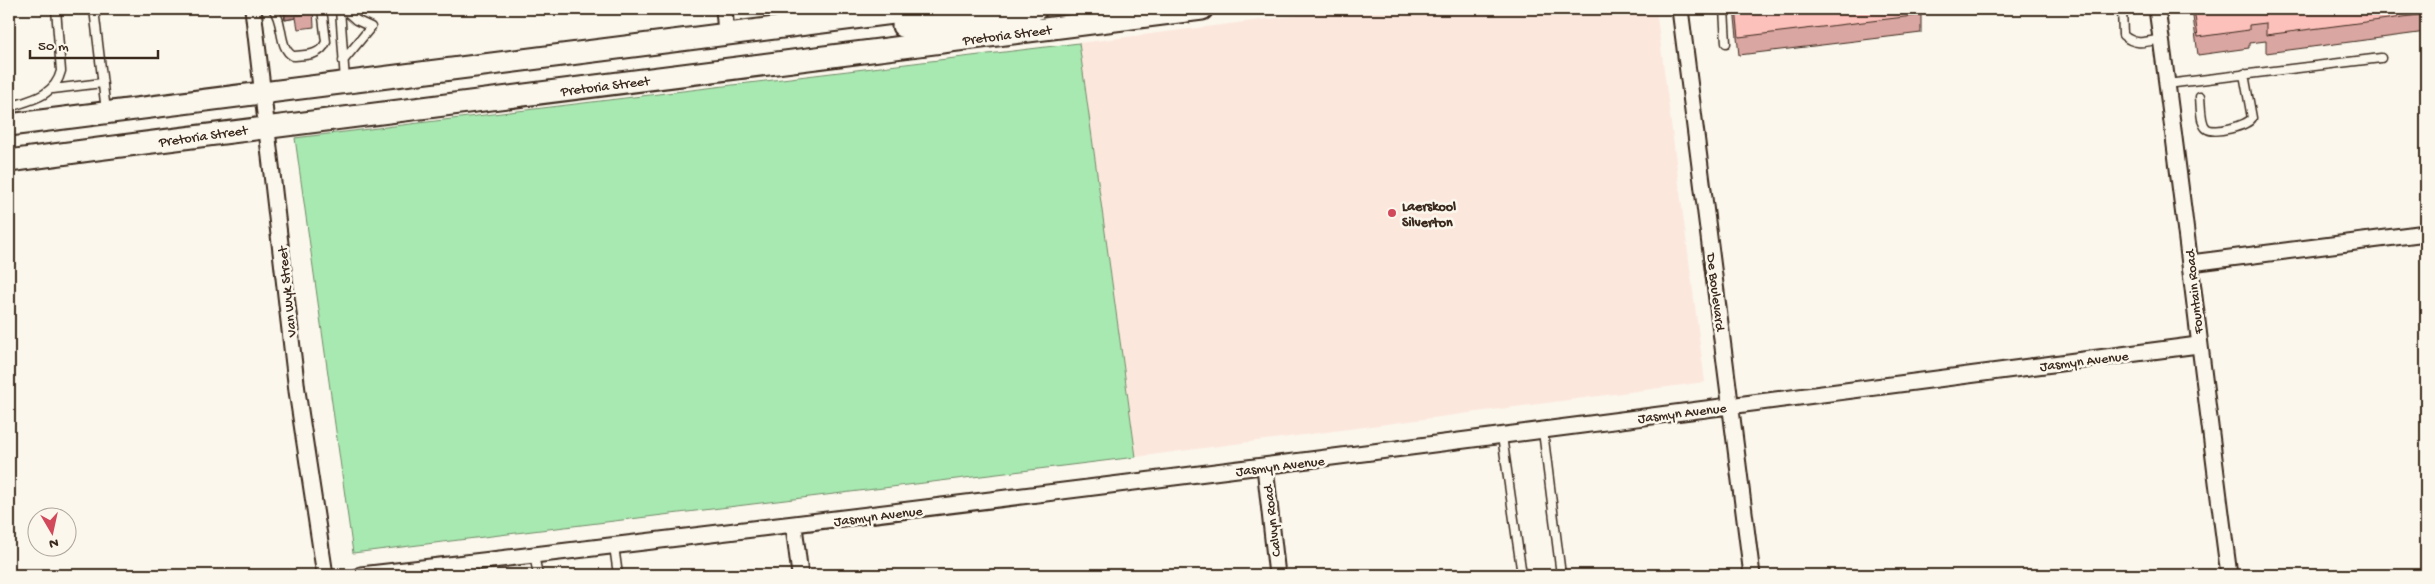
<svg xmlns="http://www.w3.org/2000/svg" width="2435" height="584" font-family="'Gochi Hand',sans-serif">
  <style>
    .built { fill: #fce7dd }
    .green { fill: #a8e9b1; stroke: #728a68 }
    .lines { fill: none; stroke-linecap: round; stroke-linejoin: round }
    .service-casing { stroke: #3b2a1e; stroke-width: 11 }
    .minor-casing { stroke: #3b2a1e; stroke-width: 19 }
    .secondary-casing { stroke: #3b2a1e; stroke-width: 25 }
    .service { stroke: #fbf7ec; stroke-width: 8 }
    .minor { stroke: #fbf7ec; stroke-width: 15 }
    .secondary { stroke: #fbf7ec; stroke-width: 21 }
    .wall { fill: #daa6a1; stroke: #3b2a1e }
    .shaded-wall { fill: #b18783; stroke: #3b2a1e }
    .building { fill: #fdc1bb; stroke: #3b2a1e }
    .poi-dot { fill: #d1495b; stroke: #fbf7ec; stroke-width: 2 }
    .labels { text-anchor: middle; stroke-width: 5; stroke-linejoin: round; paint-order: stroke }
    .street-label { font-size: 14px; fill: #3b2a1e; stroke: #fbf7ec }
    .poi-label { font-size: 14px; font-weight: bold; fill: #3b2a1e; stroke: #fbf7ec; text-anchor: start }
  </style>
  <rect width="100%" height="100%" fill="#fbf7ec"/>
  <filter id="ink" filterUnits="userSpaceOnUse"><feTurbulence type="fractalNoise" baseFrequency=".02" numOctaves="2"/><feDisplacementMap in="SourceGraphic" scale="10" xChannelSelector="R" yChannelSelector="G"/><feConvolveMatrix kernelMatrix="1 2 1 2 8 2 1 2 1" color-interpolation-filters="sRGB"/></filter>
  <g filter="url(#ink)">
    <!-- built -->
    <path class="built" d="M1346 9H1656L1705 382 1136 457 1079 43Z"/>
    <!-- green -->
    <path class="green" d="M1079 43 1136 457 353 553 295 138Z"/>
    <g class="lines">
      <!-- service casing -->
      <g class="service-casing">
        <path id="service" d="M94 9 106 111
          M273 9C284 22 278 48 293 56 306 55 320 56 326 42L322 9
          M340 9 345 81
          M1724 9 1726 43
          M2122 9 2123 35C2135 46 2146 42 2161 39
          M343 61 371 27 356 20 344 9
          M2167 84 2381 58
          M53 89 102 83
          M2200 97C2201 105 2200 122 2206 128 2213 135 2247 126 2252 118L2244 74
          M9 107C31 100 55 96 61 71L56 9
          M1543 431 1561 575
          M1502 436 1522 575
          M614 546 618 575
          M534 555 538 575"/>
      </g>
      <!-- minor casing -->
      <g class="minor-casing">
        <path id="minor" d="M253 9 297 391 325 575
          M724 9 726 33
          M1680 9 1752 575
          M2157 9C2183 197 2204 386 2229 575
          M2191 263 2426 233
          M1265 467 1277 575
          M794 526 800 575
          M361 575C974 505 1586 425 2198 345"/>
      </g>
      <!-- secondary casing -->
      <g class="secondary-casing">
        <path id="secondary" d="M903 26 1036 9
          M9 125 925 9
          M9 161C406 107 804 61 1202 9"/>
      </g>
      <!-- service -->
      <use href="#service" class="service"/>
      <!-- minor -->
      <use href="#minor" class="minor"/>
      <!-- secondary -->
      <use href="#secondary" class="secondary"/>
    </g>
    <!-- wall -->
    <path class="wall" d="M283 9H313L314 27 298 29 296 18 285 20Z
      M1734 9H1920L1921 15V33L1739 55Z
      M2192 9H2426V32L2266 53V41L2249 43V48L2198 55Z"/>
    <!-- shaded-wall -->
    <path class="shaded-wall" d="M285 9H296V18L285 20Z"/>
    <!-- building -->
    <path class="building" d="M297 9H313L314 13 298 15Z
      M1736 9H1920L1921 15 1739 37Z
      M2194 9H2426V14L2266 35V23L2249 25V30L2198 37Z"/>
  </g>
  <!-- markers -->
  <circle class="poi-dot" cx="1392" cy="213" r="5"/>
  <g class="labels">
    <!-- street labels -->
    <g class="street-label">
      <text transform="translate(1007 34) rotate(-7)" y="5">Pretoria Street</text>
      <text transform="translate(605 85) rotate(-7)" y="5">Pretoria Street</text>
      <text transform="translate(203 135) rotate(-8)" y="5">Pretoria Street</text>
      <text transform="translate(286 292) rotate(-96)" y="5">Van Wyk Street</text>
      <text transform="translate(1717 292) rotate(83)" y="5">De Boulevard</text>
      <text transform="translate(2193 292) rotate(-96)" y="5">Fountain Road</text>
      <text transform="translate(2084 360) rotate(-7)" y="5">Jasmyn Avenue</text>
      <text transform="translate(1682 412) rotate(-7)" y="5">Jasmyn Avenue</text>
      <text transform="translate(1280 465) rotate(-7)" y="5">Jasmyn Avenue</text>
      <text transform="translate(878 515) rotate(-7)" y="5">Jasmyn Avenue</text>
      <text transform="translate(1271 521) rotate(-97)" y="5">Calvyn Road</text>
    </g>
    <!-- poi labels -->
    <g class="poi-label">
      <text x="1402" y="210">Laerskool<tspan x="1402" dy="16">Silverton</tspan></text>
    </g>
  </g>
  <!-- margin -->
  <rect width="2435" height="584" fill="none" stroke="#fbf7ec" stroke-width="30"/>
  <rect x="15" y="15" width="2405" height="554" fill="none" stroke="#3b2a1e" stroke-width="2" filter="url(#ink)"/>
  <!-- north arrow -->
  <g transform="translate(52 532) rotate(171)"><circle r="24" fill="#fbf7ec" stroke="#aea59a"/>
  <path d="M0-4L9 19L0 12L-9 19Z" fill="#d1495b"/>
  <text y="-8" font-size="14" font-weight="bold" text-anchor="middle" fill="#3b2a1e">N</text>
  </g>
  <!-- scale -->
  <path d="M30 50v8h128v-8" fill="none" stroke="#3b2a1e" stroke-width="2.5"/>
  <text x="38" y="50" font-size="15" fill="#3b2a1e" stroke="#fbf7ec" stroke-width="4" paint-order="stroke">50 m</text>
</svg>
